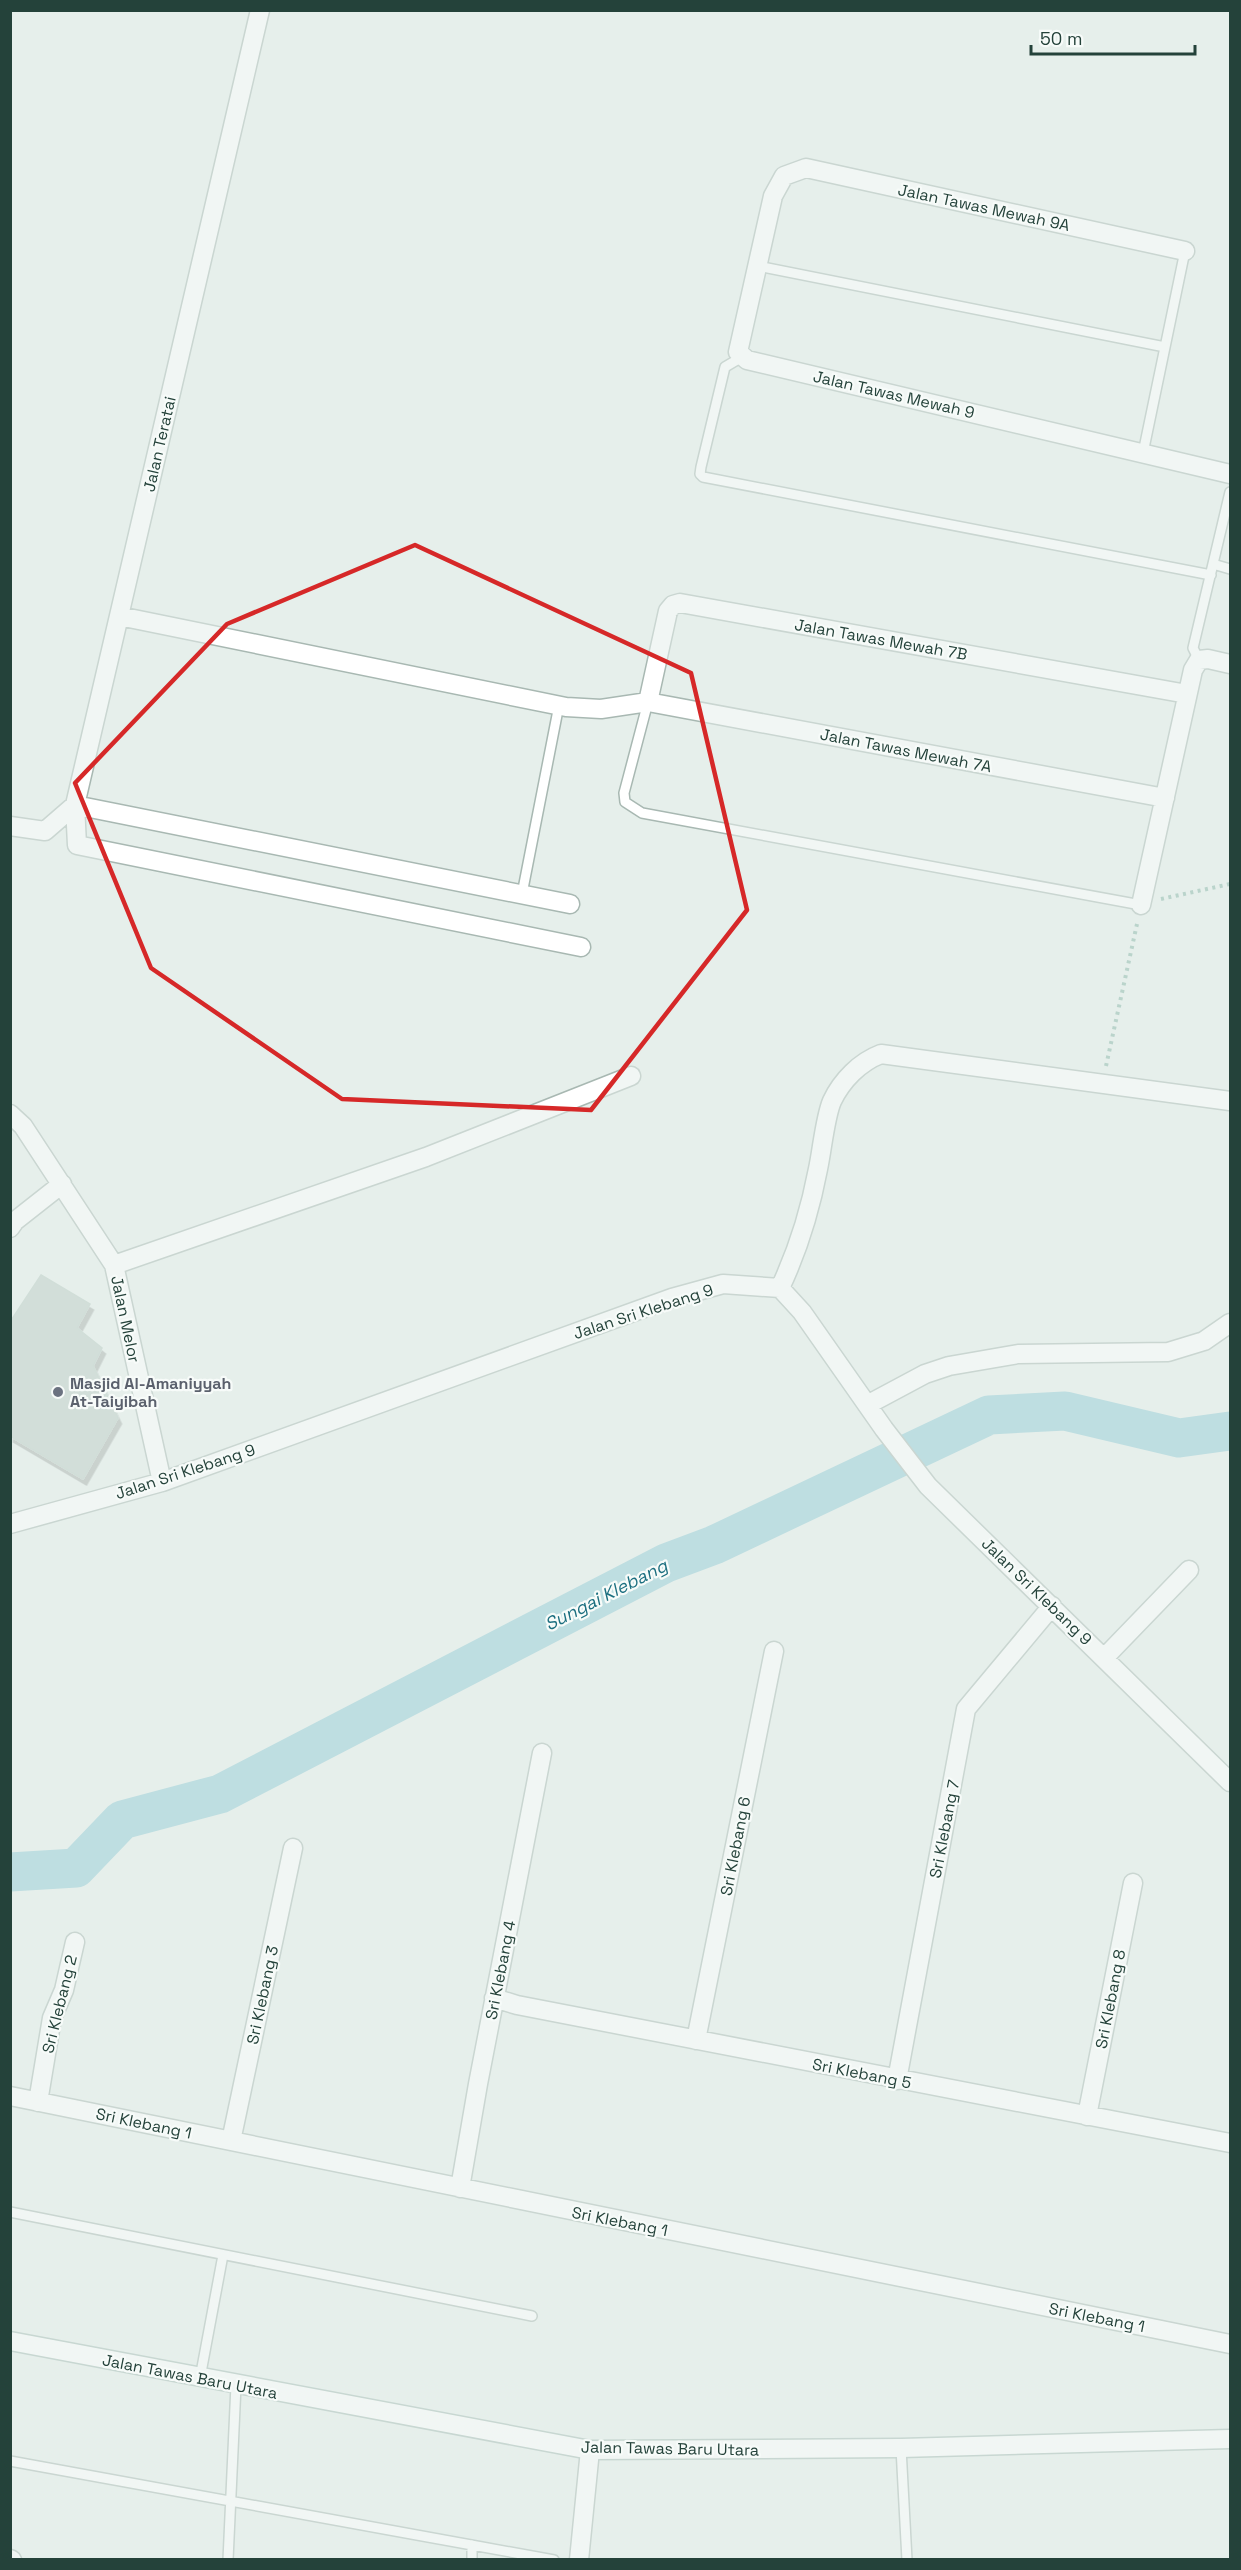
<svg xmlns="http://www.w3.org/2000/svg" width="1241" height="2570" font-family="'Space Grotesk',sans-serif">
  <style>
    .lines { fill: none; stroke-linecap: round; stroke-linejoin: round }
    .river { stroke: #8ec9d4; stroke-width: 39 }
    .building { fill: #bbcac4; stroke: #b8c9c2; stroke-width: 1.5; filter: url(#shadow) }
    .lane-casing { stroke: #a8b8b2; stroke-width: 12 }
    .street-casing { stroke: #a8b8b2; stroke-width: 21 }
    .secondary-casing { stroke: #a4bbb3; stroke-width: 21 }
    .path { stroke: #86b3a5; stroke-width: 4; stroke-dasharray: 3 4.5; stroke-linecap: butt }
    .lane { stroke: #fff; stroke-width: 9 }
    .street { stroke: #fff; stroke-width: 18 }
    .secondary { stroke: #fff; stroke-width: 18 }
    .marked { fill: none; stroke: #d62828; stroke-width: 4.5; stroke-linejoin: round }
    .worship-dot { fill: #6b7280; stroke: #f7fbf9; stroke-width: 2 }
    .labels { text-anchor: middle; stroke-width: 4.5; stroke-linejoin: round; paint-order: stroke }
    .street-label { font-size: 16px; fill: #24423a; stroke: #f7fbf9 }
    .worship-label { font-size: 16px; font-weight: bold; fill: #5b616d; stroke: #f7fbf9; text-anchor: start }
    .water-label { font-size: 18px; font-style: italic; fill: #1c6f80; stroke: #f7fbf9 }
  </style>
  <defs>
    <filter id="shadow"><feDropShadow dx="3.5" dy="6" stdDeviation="0" flood-color="#0004"/></filter>
  </defs>
  <rect width="100%" height="100%" fill="#e6efeb"/>
  <g class="lines">
    <!-- river -->
    <path class="river" d="M10 1872 76 1868 122 1820 220 1794 666 1563 714 1545 989 1415 1065 1411 1179 1438 1230 1431"/>
  </g>
  <!-- building -->
  <path class="building" d="M41 1275 90 1304 77 1328 102 1348 93 1366 118 1418 83 1479 10 1436V1322Z"/>
  <g class="lines">
    <!-- lane casing -->
    <g class="lane-casing">
      <path id="lane" d="M758 266 1165 347
        M742 357 725 367 701 467 700 474 703 477 1211 575
        M1143 453 1185 251
        M1213 564 1230 569
        M1199 660 1193 648 1230 492
        M648 702 624 793 625 802 642 813 1141 905
        M522 894 559 705
        M10 2212 532 2316
        M200 2378 223 2255
        M901 2448 907 2560
        M10 2461 554 2560
        M472 2545V2560
        M228 2560 236 2385"/>
    </g>
    <!-- street casing -->
    <g class="street-casing">
      <path id="street" d="M260 10 75 805 77 845 581 947
        M1185 251 806 168 784 176 773 196 738 352 747 360 1230 474
        M119 616 566 707 601 709 648 702 1165 798
        M648 702 668 611 673 605 680 603 1187 694
        M75 805 570 904
        M10 826 45 831 75 805
        M1141 905 1193 670 1199 660 1208 659 1230 664
        M10 1114 23 1126 114 1265 162 1482
        M10 1228 15 1221 62 1184
        M114 1265 426 1157 631 1076
        M780 1288C798 1250 810 1211 818 1169 822 1151 825 1117 832 1101 842 1080 860 1062 881 1054L1230 1101
        M867 1405 925 1374 949 1366 1018 1354 1168 1352 1204 1341 1230 1323
        M10 1524 162 1482 672 1298 723 1284 780 1288 802 1312 884 1429 928 1486 1230 1782
        M1105 1657 1189 1570
        M494 1998 517 2005 1230 2143
        M696 2040 774 1651
        M897 2080 966 1709 1052 1606
        M10 2096 1230 2344
        M38 2102 52 2018 64 1990 75 1942
        M1087 2116 1133 1883
        M231 2141 293 1848
        M460 2188 478 2084 542 1753
        M10 2559 12 2560
        M579 2560 590 2450"/>
    </g>
    <!-- secondary casing -->
    <g class="secondary-casing">
      <path id="secondary" d="M10 2341 590 2450 901 2448 1230 2439"/>
    </g>
    <!-- path -->
    <path class="path" d="M1161 899 1230 884
      M1106 1066 1137 924"/>
    <!-- lane -->
    <use href="#lane" class="lane"/>
    <!-- street -->
    <use href="#street" class="street"/>
    <!-- secondary -->
    <use href="#secondary" class="secondary"/>
  </g>
  <!-- marked area -->
  <path d="M0 0H1241V2570H0ZM415 545 691 673 747 910 591 1110 342 1099 151 968 75 783 227 624Z" fill="#e6efeb" fill-opacity=".55" fill-rule="evenodd"/>
  <path class="marked" d="M415 545 691 673 747 910 591 1110 342 1099 151 968 75 783 227 624Z"/>
  <!-- markers -->
  <circle class="worship-dot" cx="58" cy="1392" r="6"/>
  <g class="labels">
    <!-- street labels -->
    <g class="street-label">
      <text transform="translate(984 207) rotate(12)" y="6">Jalan Tawas Mewah 9A</text>
      <text transform="translate(894 394) rotate(13)" y="6">Jalan Tawas Mewah 9</text>
      <text transform="translate(159 444) rotate(-77)" y="6">Jalan Teratai</text>
      <text transform="translate(881 639) rotate(10)" y="6">Jalan Tawas Mewah 7B</text>
      <text transform="translate(906 750) rotate(11)" y="6">Jalan Tawas Mewah 7A</text>
      <text transform="translate(643 1311) rotate(-18)" y="6">Jalan Sri Klebang 9</text>
      <text transform="translate(126 1319) rotate(78)" y="6">Jalan Melor</text>
      <text transform="translate(185 1471) rotate(-18)" y="6">Jalan Sri Klebang 9</text>
      <text transform="translate(1037 1591) rotate(44)" y="6">Jalan Sri Klebang 9</text>
      <text transform="translate(944 1829) rotate(-79)" y="6">Sri Klebang 7</text>
      <text transform="translate(735 1846) rotate(-79)" y="6">Sri Klebang 6</text>
      <text transform="translate(500 1970) rotate(-79)" y="6">Sri Klebang 4</text>
      <text transform="translate(262 1995) rotate(-78)" y="6">Sri Klebang 3</text>
      <text transform="translate(1110 1999) rotate(-79)" y="6">Sri Klebang 8</text>
      <text transform="translate(59 2004) rotate(-76)" y="6">Sri Klebang 2</text>
      <text transform="translate(862 2073) rotate(11)" y="6">Sri Klebang 5</text>
      <text transform="translate(144 2123) rotate(12)" y="6">Sri Klebang 1</text>
      <text transform="translate(620 2221) rotate(11)" y="6">Sri Klebang 1</text>
      <text transform="translate(1097 2317) rotate(11)" y="6">Sri Klebang 1</text>
      <text transform="translate(190 2376) rotate(11)" y="6">Jalan Tawas Baru Utara</text>
      <text transform="translate(670 2448) rotate(1)" y="6">Jalan Tawas Baru Utara</text>
    </g>
    <!-- worship labels -->
    <g class="worship-label">
      <text x="70" y="1389">Masjid Al-Amaniyyah<tspan x="70" dy="18">At-Taiyibah</tspan></text>
    </g>
    <!-- water labels -->
    <g class="water-label">
      <text transform="translate(606 1595) rotate(-27)" y="6">Sungai Klebang</text>
    </g>
  </g>
  <!-- border -->
  <rect width="1241" height="2570" fill="none" stroke="#24423a" stroke-width="24"/>
  <!-- scale -->
  <path d="M1031 45v9h164v-9" fill="none" stroke="#24423a" stroke-width="3"/>
  <text x="1040" y="45" font-size="18" fill="#24423a" stroke="#f7fbf9" stroke-width="4.5" paint-order="stroke">50 m</text>
</svg>
